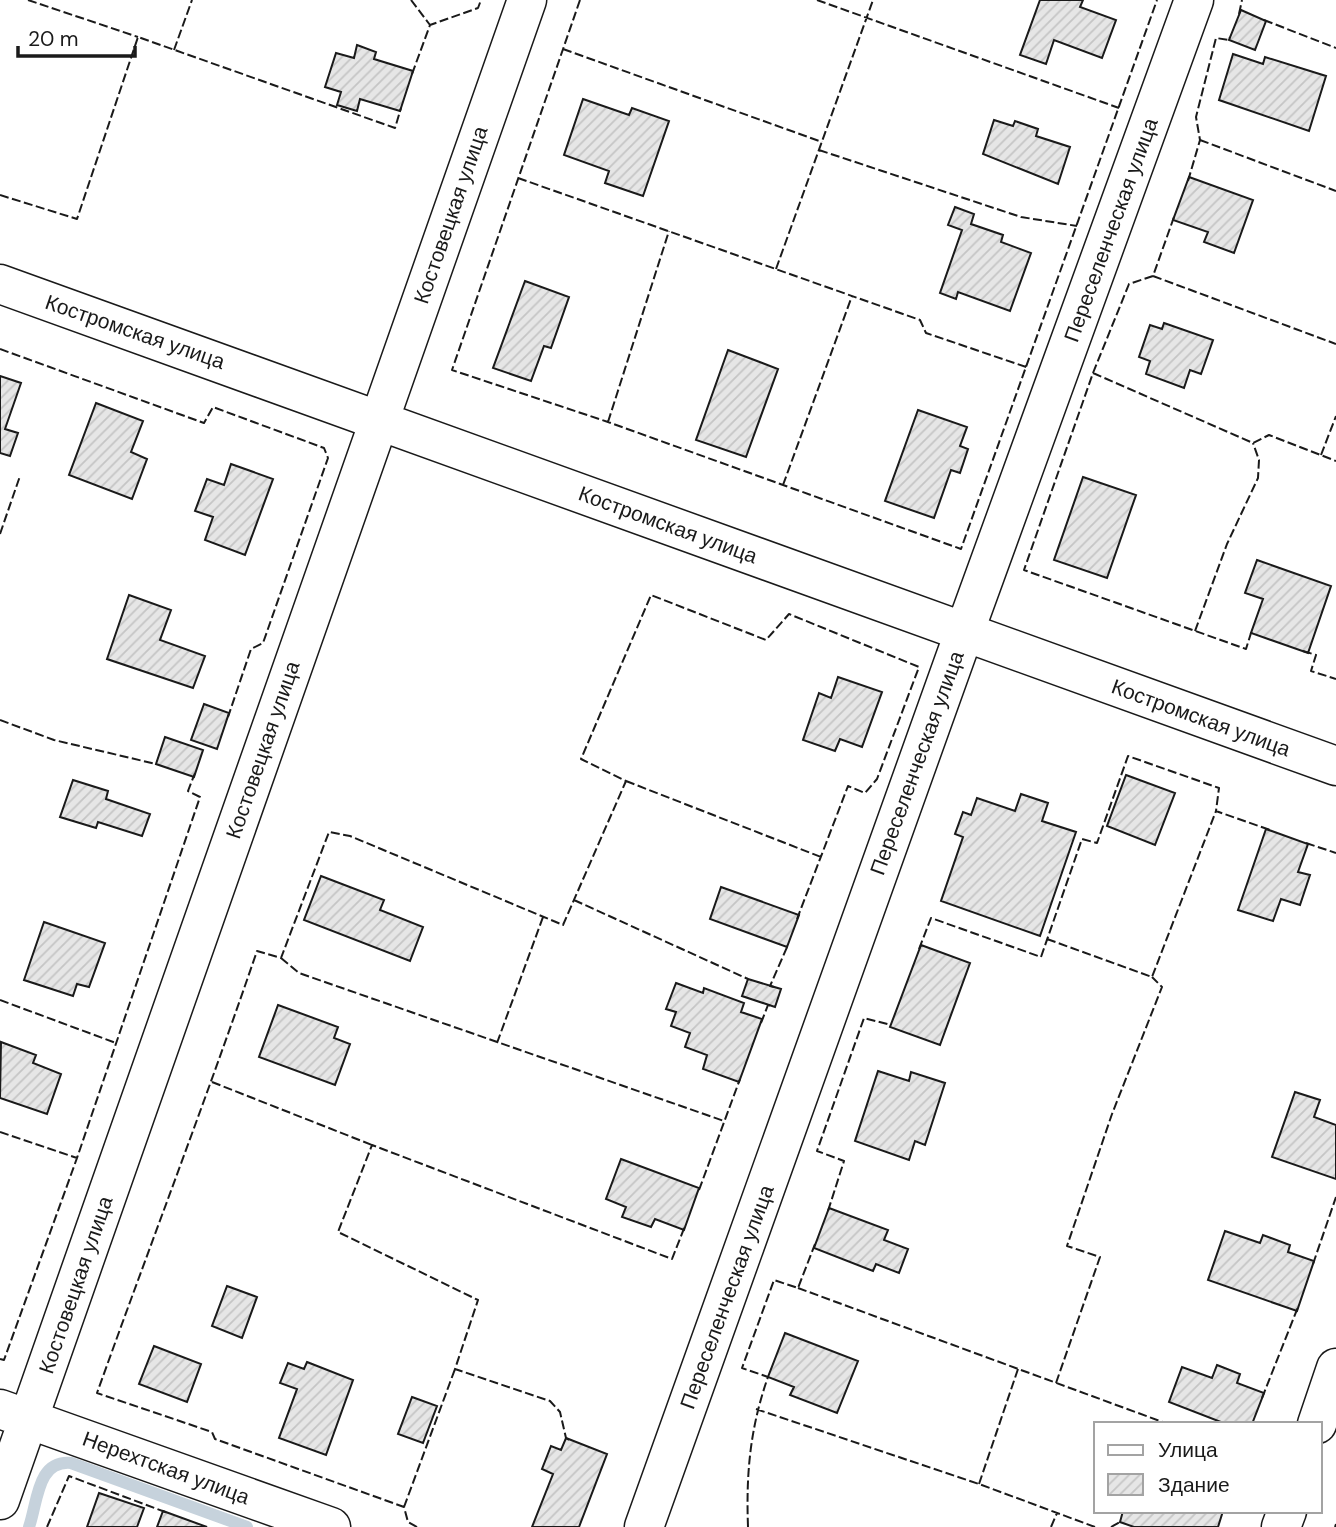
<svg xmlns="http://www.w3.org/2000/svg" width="1336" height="1527" font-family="'DM Sans',sans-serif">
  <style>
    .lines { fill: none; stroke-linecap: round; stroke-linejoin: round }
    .stream { stroke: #c6d2dc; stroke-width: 12 }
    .building { fill: url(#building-hatch); stroke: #1a1a1a; stroke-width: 2 }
    .minor-casing { stroke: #1a1a1a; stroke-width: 41 }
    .minor { stroke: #fff; stroke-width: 38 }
    .fence { stroke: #1a1a1a; stroke-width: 2; stroke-dasharray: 9 3.5; stroke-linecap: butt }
    .labels { text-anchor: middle; stroke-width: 5; stroke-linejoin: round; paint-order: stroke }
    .street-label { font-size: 21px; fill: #1a1a1a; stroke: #fff }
  </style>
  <defs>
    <pattern id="building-hatch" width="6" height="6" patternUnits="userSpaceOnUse" patternTransform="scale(1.75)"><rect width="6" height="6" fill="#e6e6e6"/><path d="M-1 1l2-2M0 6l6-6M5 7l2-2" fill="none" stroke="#c5c5c5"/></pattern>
  </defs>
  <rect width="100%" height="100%" fill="#fff"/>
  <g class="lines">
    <!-- stream -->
    <path class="stream" d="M29 1527C38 1501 37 1460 71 1463L247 1527"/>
  </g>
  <!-- building -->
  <path class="building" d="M1040 0H1083L1080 7 1116 20 1102 58 1054 40 1046 64 1020 55Z
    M1241 10 1266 21 1255 50 1229 40Z
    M357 45 376 52 374 59 413 71 400 111 360 99 357 111 337 105 341 92 325 87 336 53 354 58Z
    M1233 54 1263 64 1265 57 1326 76 1309 131 1219 100Z
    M583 99 629 115 632 108 669 121 643 196 605 183 609 171 564 155Z
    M994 120 1013 126 1015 121 1038 129 1036 136 1070 147 1058 184 983 154Z
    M1189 177 1253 200 1234 253 1204 242 1208 232 1173 220Z
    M955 207 974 214 971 224 1003 235 1001 242 1031 253 1010 311 958 292 956 299 940 293 962 230 948 225Z
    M525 281 569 297 551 348 544 346 531 381 493 368Z
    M1164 323 1213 340 1201 374 1190 370 1184 388 1146 374 1150 361 1139 357 1150 325 1162 329Z
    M728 350 778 369 746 457 696 440Z
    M0 376 21 383 5 429 18 433 10 456 0 453Z
    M96 403 143 421 131 452 147 459 132 499 69 475Z
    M918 410 967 427 960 446 968 449 960 473 951 470 934 518 885 501Z
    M231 464 273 479 245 555 205 540 213 517 195 511 207 479 224 485Z
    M1083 477 1136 495 1107 578 1054 560Z
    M1257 560 1331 586 1308 653 1251 633 1263 599 1245 593Z
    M129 595 171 610 160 640 205 656 193 688 107 659Z
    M838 677 882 692 862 747 840 739 835 751 803 740 819 693 831 698Z
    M204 704 229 713 217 749 191 740Z
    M165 737 203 750 194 777 156 764Z
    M1126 775 1175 793 1155 845 1107 826Z
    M73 780 108 791 106 799 150 814 142 836 98 822 96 828 60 817Z
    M1021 794 1048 803 1042 821 1076 832 1040 936 941 901 963 837 955 834 963 812 971 815 977 798 1015 811Z
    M1266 829 1308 844 1298 872 1310 875 1300 905 1281 899 1273 921 1238 910Z
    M321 876 384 900 380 910 423 927 410 961 304 920Z
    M721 887 799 915 787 947 710 919Z
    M44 922 105 943 89 987 77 984 73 996 24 980Z
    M921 945 970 963 940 1045 890 1027Z
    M748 979 781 989 775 1007 742 996Z
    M676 983 703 993 704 988 744 1003 741 1012 762 1019 739 1082 703 1069 707 1055 685 1047 690 1033 671 1026 676 1012 666 1009Z
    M278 1005 338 1027 334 1038 350 1044 335 1085 259 1057Z
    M1 1042 36 1055 33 1063 61 1074 47 1114 0 1098Z
    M878 1071 909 1081 911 1072 945 1083 925 1145 915 1141 909 1160 855 1141Z
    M1295 1092 1320 1100 1314 1117 1336 1125V1179L1272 1157Z
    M621 1159 699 1188 684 1230 655 1219 651 1227 622 1217 626 1207 606 1199Z
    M829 1208 888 1230 884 1240 908 1249 899 1273 876 1264 873 1271 814 1248Z
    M1225 1231 1260 1243 1263 1235 1290 1245 1288 1252 1314 1261 1297 1311 1208 1280Z
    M227 1286 257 1297 242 1338 212 1326Z
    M785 1333 858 1361 837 1413 790 1395 794 1387 768 1377Z
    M154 1346 201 1364 187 1402 139 1384Z
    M307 1362 353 1380 326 1455 279 1438 297 1389 280 1383 288 1363 304 1369Z
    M1217 1365 1240 1374 1237 1383 1264 1393 1252 1424H1226L1169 1402 1182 1367 1212 1378Z
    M412 1397 437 1406 423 1443 398 1434Z
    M566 1438 607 1454 579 1527H532L553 1474 542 1469 551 1446 561 1450Z
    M99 1493 144 1508 137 1527H87Z
    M163 1511 207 1527H157Z
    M1123 1511H1223L1218 1527H1134L1120 1522Z"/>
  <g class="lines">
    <!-- minor casing -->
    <g class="minor-casing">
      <path id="minor" d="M0 284 1336 766
        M0 1409 331 1527
        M1317 1424 1336 1368
        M0 1500 527 0
        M644 1527 964 633 1194 0
        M1281 1527 1287 1511"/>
    </g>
    <!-- minor -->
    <use href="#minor" class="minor"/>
    <!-- fence -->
    <path class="fence" d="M28 0 138 37
      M411 0 430 25
      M580 0 452 370 608 422 961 549 1157 0
      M817 0 1119 108
      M1239 14 1242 0
      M1264 20 1336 48
      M563 49 822 142
      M174 50 192 0
      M412 74 430 25 478 8 481 0
      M1200 140 1336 191
      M819 150 1021 217 1077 226
      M518 178 920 320 926 333 1029 368
      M1188 181 1200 140 1196 117 1216 38 1229 40 1230 37
      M0 195 77 219 138 37 395 128 401 108
      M1174 217 1153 276 1129 284 1093 373 1024 570 1246 649 1251 633H1254
      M776 269 873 0
      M1153 276 1336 344
      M0 349 204 423 213 407 324 448 328 458 263 643 251 649 228 717
      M1093 373 1253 443 1269 435 1336 461
      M608 422 669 231
      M1321 455 1336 416
      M783 485 852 296
      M0 534 20 476
      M1195 631 1227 544 1258 478 1259 460 1253 443
      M1303 651 1316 655 1311 671 1336 679
      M0 720 54 740 156 764
      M626 781 821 857
      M1306 843 1336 853
      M574 900 748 979
      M1047 939 1152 977 1216 811
      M919 949 931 918 1041 957 1082 839 1097 843 1128 756 1219 788 1216 811 1270 830
      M281 958 299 973 724 1121
      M774 987 770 986 788 945
      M0 1000 116 1043
      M761 1023 768 1005 773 1006
      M497 1043 543 917
      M212 1082 372 1145
      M0 1132 77 1158
      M699 1190 740 1079
      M828 1211 844 1161 817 1151 864 1018 891 1025
      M1313 1264 1336 1197
      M798 1288 1168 1424
      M0 1359 4 1360 77 1158 200 797 188 791 195 773
      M1056 1383 1100 1257 1067 1246 1112 1114 1162 987 1152 977
      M1262 1398 1298 1307
      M756 1409 979 1484 1095 1527
      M569 1440 566 1438 560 1412 550 1401 455 1369 478 1300 338 1232 372 1145 672 1259 685 1226
      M979 1484 1018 1369
      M404 1507 455 1369
      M47 1527 69 1476 168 1513
      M417 1527 408 1522 404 1507 215 1439 212 1432 97 1393C150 1245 206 1100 257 951L281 958 329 832 350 836 563 925 626 781 581 759 651 595 766 640 789 614 919 667 877 779 865 793 848 786 797 919
      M748 1527C746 1474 750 1428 768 1377L742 1368 774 1280 798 1288 815 1244
      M1051 1527 1057 1513
      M1111 1527 1120 1522
      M1335 1527 1336 1524"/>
  </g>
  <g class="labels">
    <!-- street labels -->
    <g class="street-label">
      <text transform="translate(451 215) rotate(-71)" y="7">Костовецкая улица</text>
      <text transform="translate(1111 230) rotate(-70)" y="7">Переселенческая улица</text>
      <text transform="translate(135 332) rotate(19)" y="7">Костромская улица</text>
      <text transform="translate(668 525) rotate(20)" y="7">Костромская улица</text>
      <text transform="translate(1201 718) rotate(20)" y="7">Костромская улица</text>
      <text transform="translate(263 750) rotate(-71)" y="7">Костовецкая улица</text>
      <text transform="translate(917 763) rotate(-70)" y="7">Переселенческая улица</text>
      <text transform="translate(76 1285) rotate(-71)" y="7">Костовецкая улица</text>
      <text transform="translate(727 1297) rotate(-70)" y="7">Переселенческая улица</text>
      <text transform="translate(166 1468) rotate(20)" y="7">Нерехтская улица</text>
    </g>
  </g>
  <!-- legend -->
  <rect x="1094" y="1422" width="228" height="91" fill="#ffffff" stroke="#a3a3a3" stroke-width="2"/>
  <rect x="1108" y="1445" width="35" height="10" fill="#ffffff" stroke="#a3a3a3" stroke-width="2"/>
  <text x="1158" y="1457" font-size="21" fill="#1a1a1a">Улица</text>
  <rect x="1108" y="1474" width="35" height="21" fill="url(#building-hatch)" stroke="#a3a3a3" stroke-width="2"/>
  <text x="1158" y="1492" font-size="21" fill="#1a1a1a">Здание</text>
  <!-- scale -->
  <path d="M18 46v10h117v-10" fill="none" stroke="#1a1a1a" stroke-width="3.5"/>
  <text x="28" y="46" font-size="21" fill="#1a1a1a" stroke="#ffffff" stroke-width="5" paint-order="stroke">20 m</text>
</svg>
